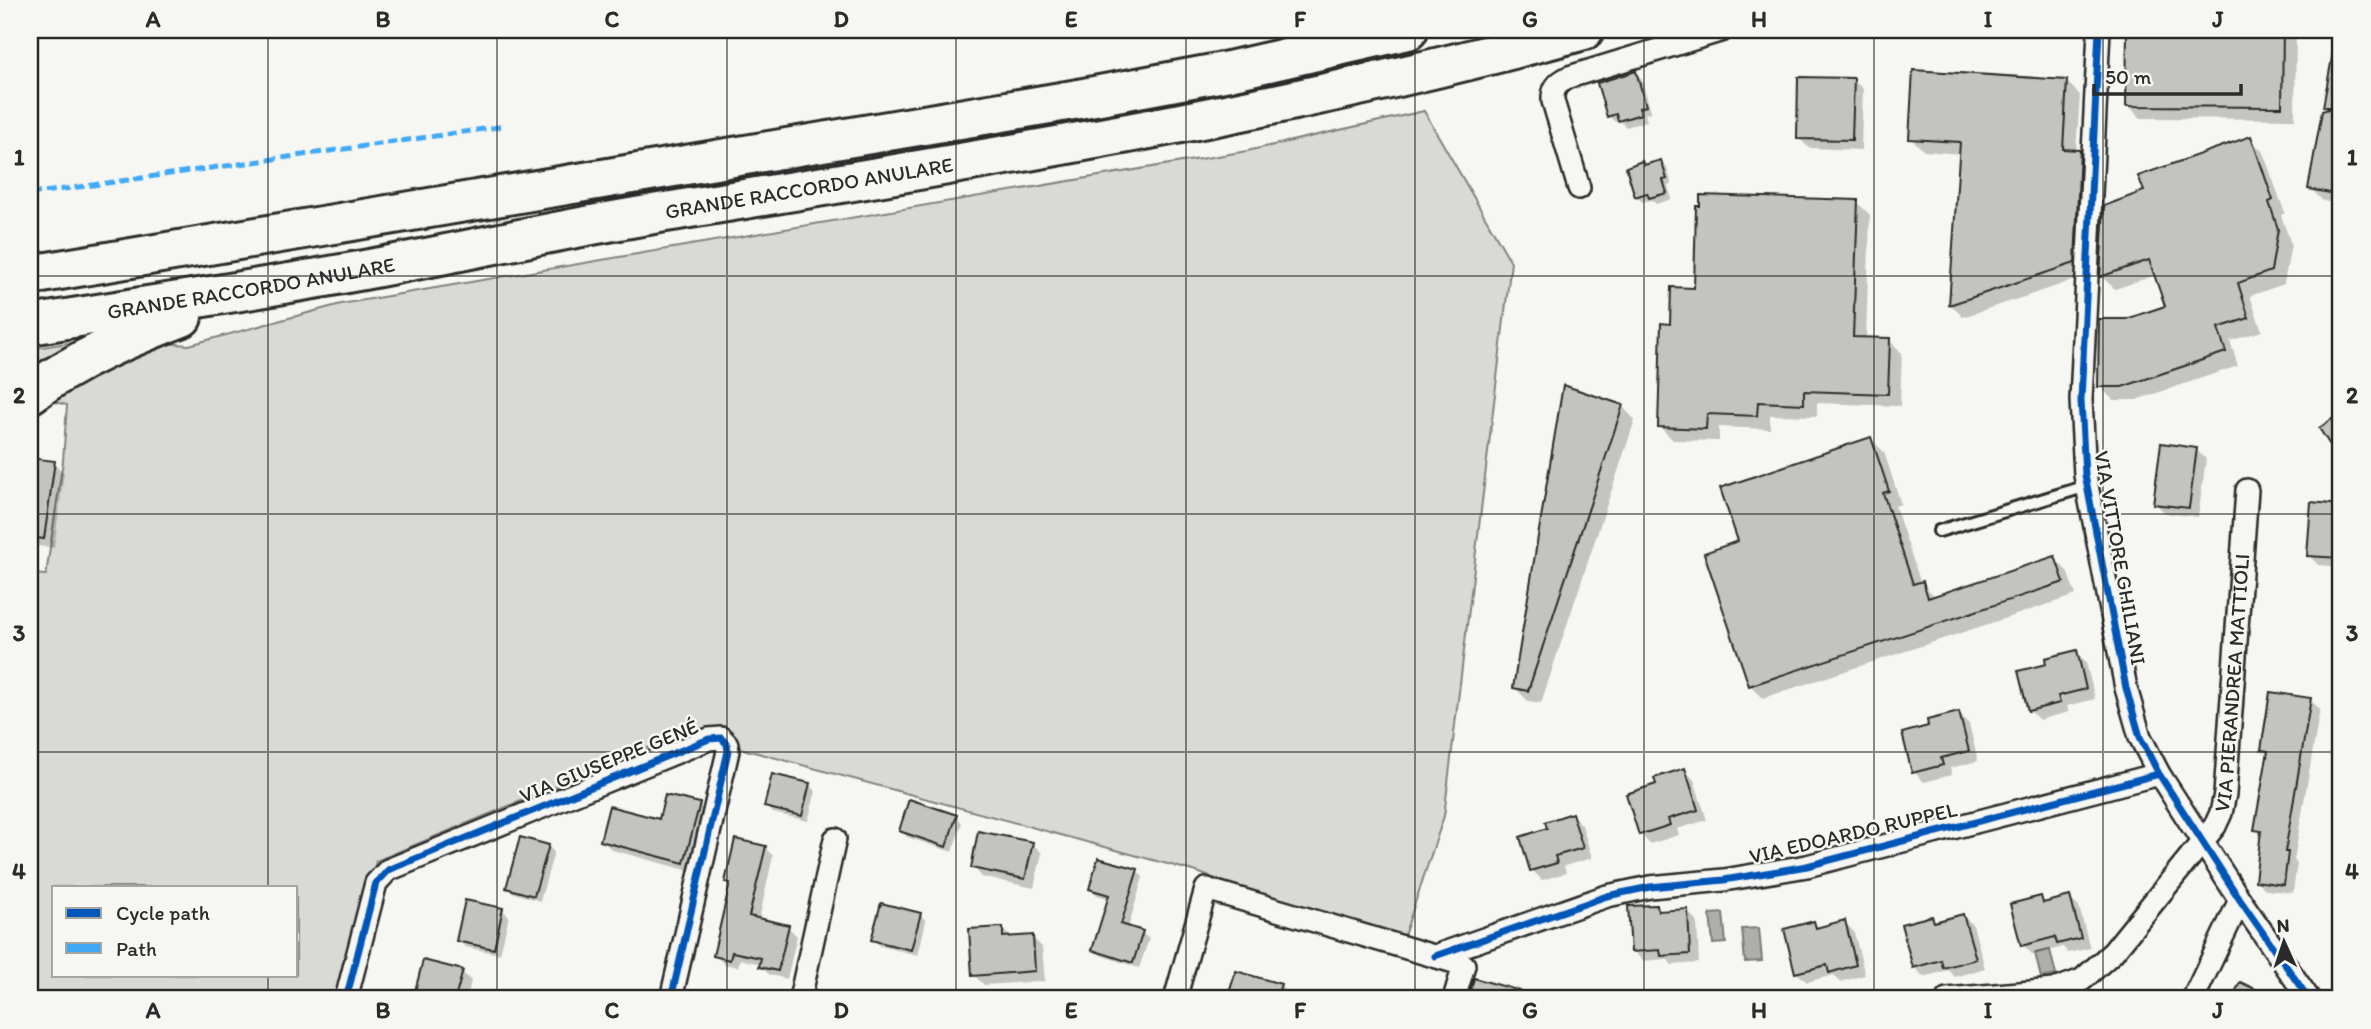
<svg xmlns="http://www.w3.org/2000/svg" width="2371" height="1029" font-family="Itim,sans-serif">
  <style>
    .green { fill: #d9d9d5; stroke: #828280; stroke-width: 2; fill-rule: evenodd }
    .water { fill: #aeaeab; stroke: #7a7a78; stroke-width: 2 }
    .shadow { fill: #0003 }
    .building { fill: #c3c3c0; stroke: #2b2b2b; stroke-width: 2 }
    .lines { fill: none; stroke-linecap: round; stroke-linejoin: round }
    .service-casing { stroke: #2b2b2b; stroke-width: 16 }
    .minor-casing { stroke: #2b2b2b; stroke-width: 26 }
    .motorway-casing { stroke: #2b2b2b; stroke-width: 44 }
    .service { stroke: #f6f6f2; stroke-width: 10 }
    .minor { stroke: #f6f6f2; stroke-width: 21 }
    .motorway { stroke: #f6f6f2; stroke-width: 38 }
    .quiet { stroke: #3fa9f5; stroke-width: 5; stroke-dasharray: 10 5; stroke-linecap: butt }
    .cycleway-casing { stroke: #f6f6f2; stroke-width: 11 }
    .cycleway { stroke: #0057b8; stroke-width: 7 }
    .grid { fill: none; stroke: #2b2b2b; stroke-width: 2; stroke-opacity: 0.55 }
    .labels { text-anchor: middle; stroke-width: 5; stroke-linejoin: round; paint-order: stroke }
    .street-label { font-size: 21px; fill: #2b2b2b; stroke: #f6f6f2 }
    .neatline { fill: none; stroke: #2b2b2b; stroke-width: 2.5 }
    .grid-label { font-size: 23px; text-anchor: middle; font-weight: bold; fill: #2b2b2b }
  </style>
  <rect width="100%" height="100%" fill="#f6f6f2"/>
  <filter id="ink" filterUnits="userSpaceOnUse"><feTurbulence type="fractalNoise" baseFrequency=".0143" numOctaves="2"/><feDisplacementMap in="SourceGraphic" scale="14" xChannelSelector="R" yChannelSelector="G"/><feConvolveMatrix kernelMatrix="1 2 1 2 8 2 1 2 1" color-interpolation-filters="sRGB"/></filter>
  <g filter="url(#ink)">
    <!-- green -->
    <path class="green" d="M1424 111 1511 262 1444 816 1400 948 1197 872 684 733 376 861 338 999H30V574L46 575 63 461 67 405 47 400 123 340 189 345 341 304 1247 151ZM54 887H296V975H54Z
      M105 337 51 366 30 370V349Z"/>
    <!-- water -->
    <path class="water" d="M1723 913 1726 943 1713 944 1710 914Z
      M1759 928 1762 961 1745 962 1742 929Z
      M2050 950 2056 975 2041 978 2035 953Z"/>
    <!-- shadow -->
    <path class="shadow" d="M2129 30H2296L2295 119 2141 118 2128 105Z
      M2337 44H2341V205L2323 201 2310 188 2329 111 2325 106Z
      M1636 73 1642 80 1651 112 1645 114 1647 121 1626 127 1620 121 1615 122 1609 116Z
      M1853 80 1863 89 1861 150 1809 148 1799 138Z
      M2067 82 2080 95 2076 152H2079L2093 165 2087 276 1963 317 1950 304 1961 154 1924 151 1911 138Z
      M2250 138 2263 152 2285 213 2281 215 2291 244 2284 284 2250 296 2262 331 2230 341 2238 366 2136 400H2113L2099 386 2127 321 2167 307 2156 275 2115 289 2102 277 2105 207 2146 193Z
      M1661 162 1667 168 1672 185 1668 186 1672 199 1656 204 1652 200 1642 202 1636 196 1645 166Z
      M1857 202 1870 215 1866 339 1889 340 1902 353 1900 406 1817 403V416L1770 415V429L1719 427V441L1673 440 1660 427 1671 325 1696 289Z
      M1622 406 1635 420 1541 703 1528 701 1515 688Z
      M1871 439 1884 452 1901 504 1895 506 1921 584 1935 596 2054 558 2067 571 2076 595 1763 698 1750 685 1741 542Z
      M2196 450 2206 459 2198 517 2165 513 2155 503Z
      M30 460 54 463 64 473 54 548 30 545Z
      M2312 504 2341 507V567L2318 565 2309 555Z
      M2076 652 2086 662 2095 699 2067 706 2069 712 2039 720 2029 710Z
      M2310 700 2320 709 2294 860 2297 863 2293 893 2266 890 2257 881 2263 836 2256 829 2269 755 2263 749Z
      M1959 714 1969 724 1978 761 1950 768 1952 775 1924 782 1914 772 1931 727Z
      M1685 770 1694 780 1707 820 1677 829 1679 835 1650 844 1640 834 1658 785Z
      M810 785 816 791 808 821 773 813 766 806Z
      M699 805 709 815 694 872 612 850 602 840Z
      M1572 815 1582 825 1592 858 1564 866 1566 873 1542 880 1532 870 1549 830Z
      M956 816 962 823 952 852 907 837 901 830Z
      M1032 843 1042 853 1034 888 982 877 973 867Z
      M548 846 554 852 540 901 514 893 508 887Z
      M765 848 773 856 759 920 788 927 797 936 787 979 770 975 761 967V964L740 959 738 967 724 964 715 955 731 885 727 881Z
      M1137 871 1143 877 1128 928 1142 933 1149 939 1139 968 1100 955 1094 949 1110 899 1097 895 1091 889Z
      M2040 898 2046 904 2069 898 2079 907 2090 948 2068 953 2063 947 2033 955 2023 945Z
      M1657 906 1663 913 1687 911 1697 921 1699 963 1672 965 1667 959 1643 961 1633 951Z
      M502 910 509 916 500 954 465 947 458 940Z
      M920 914 926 921 918 955 880 946 873 939Z
      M1963 916 1973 925 1985 968 1955 977 1948 970 1924 977 1914 967 1931 918 1936 923Z
      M1844 922 1854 932 1865 975 1840 982 1834 975 1807 982 1797 973 1786 931 1814 923 1819 929Z
      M1002 929 1012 938 1032 937 1042 947 1045 981 984 985 974 975Z
      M424 962 462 972 471 981 467 999H415Z
      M1237 973 1280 985 1286 991 1284 999H1229Z
      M724 992 756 999H723Z"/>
    <!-- building -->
    <path class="building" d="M2127 30H2283L2282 107 2126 106Z
      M2333 52 2341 53V195L2308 189 2322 111 2334 107H2323Z
      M1913 70 2067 80 2063 149 2080 150 2075 263 1949 305 1960 142 1909 139Z
      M1636 71 1646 106 1639 108 1641 114 1618 121 1616 114 1607 117 1597 83Z
      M1798 77 1854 78 1852 140 1797 139Z
      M2251 136 2273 200 2269 202 2278 229 2271 271 2238 283 2249 318 2218 328 2226 352 2122 387H2098L2099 319H2126L2165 306 2149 260 2100 277 2104 206 2144 191 2138 176Z
      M1661 160 1667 179 1663 180 1667 193 1649 198 1647 193 1635 197 1626 167 1642 161 1644 165Z
      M1700 195 1858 200 1853 337 1890 338 1888 394 1804 391V404L1758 402 1757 416 1707 414 1706 429 1658 427 1661 323 1670 324 1671 287 1694 288 1696 206H1700Z
      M1563 385 1623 405 1528 691 1513 688Z
      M2341 413V462L2319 428Z
      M1871 437 1889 491 1883 493 1913 584 1923 581 1928 598 2055 556 2064 582 1749 686 1704 553 1738 541 1720 488Z
      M2161 443 2197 448 2189 508 2153 504Z
      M30 458 55 461 44 539 30 537Z
      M2311 502 2341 505V558L2307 556Z
      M2077 650 2086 689 2058 696 2060 703 2028 711 2018 671 2046 664 2045 658Z
      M2270 692 2311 698 2285 852H2288L2284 885 2255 881 2261 831 2254 830 2268 751 2261 750Z
      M1959 712 1969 751 1941 758 1943 765 1912 773 1902 733 1928 726 1927 720Z
      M1685 768 1698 810 1668 819 1670 825 1639 835 1626 794 1656 784 1654 778Z
      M772 774 810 783 802 816 764 807Z
      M665 795 700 803 684 863 600 841 609 806 659 819Z
      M909 799 957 815 946 847 899 831Z
      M1572 813 1583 848 1555 856 1557 863 1530 871 1520 837 1547 828 1545 822Z
      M978 831 1033 842 1025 879 971 868Z
      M520 837 549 845 534 896 506 888Z
      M735 839 766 846 749 916 789 925 778 971 759 967 761 958 732 952 730 960 713 956 730 883 725 882Z
      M1098 858 1138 869 1121 924 1143 931 1133 963 1092 950 1109 895 1089 889Z
      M2041 896 2043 903 2070 896 2081 938 2057 944 2055 937 2021 946 2010 904Z
      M465 900 503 908 494 949 456 941Z
      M881 903 921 913 911 950 871 940Z
      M1657 905 1658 911 1688 909 1690 954 1661 956 1660 950 1631 952 1628 906Z
      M1963 914 1976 959 1943 968 1941 960 1913 968 1901 924 1932 916 1934 922Z
      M1845 920 1856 965 1829 973 1827 965 1795 973 1784 929 1814 921 1816 928Z
      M1003 927V937L1033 935 1035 971 972 976 969 929Z
      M423 960 463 970 455 999H413Z
      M1236 971 1281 984 1276 999H1227Z
      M1474 978 1535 995 1534 999H1468Z
      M2240 982 2277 999H2232Z"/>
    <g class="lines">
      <!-- service casing -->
      <g class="service-casing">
        <path id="service" d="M1939 531 2087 486"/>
      </g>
      <!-- minor casing -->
      <g class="minor-casing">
        <g id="minor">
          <path d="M2099 30 2081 400 2085 475 2126 688 2140 737 2159 774 2240 900 2309 999"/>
          <path d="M1579 188 1553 101C1552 88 1558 82 1569 77L1723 30"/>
          <path d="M1435 956 1607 896 1650 887 1724 880 1807 866 2159 774"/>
          <path d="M346 999 376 883 388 870 709 739 721 738 727 744 728 751 671 999"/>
          <path d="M800 999 835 839"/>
          <path d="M1175 999 1206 889 1464 965 1454 999"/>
          <path id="s1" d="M1947 999 2054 990 2082 980 2113 952 2215 826 2221 813 2225 794 2247 490"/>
          <path d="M2193 999 2240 900"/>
        </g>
      </g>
      <!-- motorway casing -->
      <g class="motorway-casing">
        <g id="motorway">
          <path d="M30 275 1073 100 1229 71 1408 30"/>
          <path id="s2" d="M30 325C132 308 234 293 336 275 440 257 544 232 648 215 962 163 1277 115 1584 30"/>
          <path d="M30 394C76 359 128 338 182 317"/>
        </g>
      </g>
      <!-- service -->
      <use href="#service" class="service"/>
      <!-- minor -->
      <use href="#minor" class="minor"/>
      <!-- motorway -->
      <use href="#motorway" class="motorway"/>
      <!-- quiet -->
      <path class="quiet" d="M30 194 505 126"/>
      <!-- cycleway casing -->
      <g class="cycleway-casing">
        <path id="cycleway" d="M2099 30 2081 400 2085 475 2126 688 2140 737 2159 774 2240 900 2309 999
          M1435 956 1607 896 1650 887 1724 880 1807 866 2159 774
          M346 999 376 883 388 870 709 739 721 738 727 744 728 751 671 999"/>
      </g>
      <!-- cycleway -->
      <use href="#cycleway" class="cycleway"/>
    </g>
  </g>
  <!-- grid -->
  <path class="grid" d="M268 30V887M497 30V999M727 30V999M956 30V999M1186 30V999M1415 30V999M1644 30V999M1874 30V999M2103 30V999M30 276H2341M30 514H2341M30 752H2341M268 975V999"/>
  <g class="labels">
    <!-- street labels -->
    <g class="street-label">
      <text dy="7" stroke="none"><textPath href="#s2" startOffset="791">GRANDE RACCORDO ANULARE</textPath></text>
      <text dy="7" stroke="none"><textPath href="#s2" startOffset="224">GRANDE RACCORDO ANULARE</textPath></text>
      <text transform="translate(2120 558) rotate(80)" y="7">VIA VITTORE GHILIANI</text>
      <text dy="7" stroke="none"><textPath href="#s1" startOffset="486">VIA PIERANDREA MATTIOLI</textPath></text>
      <text transform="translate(609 761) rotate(-22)" y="7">VIA GIUSEPPE GENÉ</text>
      <text transform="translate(1853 833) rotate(-13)" y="7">VIA EDOARDO RUPPEL</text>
    </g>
  </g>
  <!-- margin -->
  <rect width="2371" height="1029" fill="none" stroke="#f6f6f2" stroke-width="77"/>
  <!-- legend -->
  <rect x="52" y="886" width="245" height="91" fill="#f6f6f2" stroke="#a5a5a2" stroke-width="2"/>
  <rect x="66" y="908" width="35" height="10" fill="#0057b8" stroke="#a5a5a2" stroke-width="2"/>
  <text x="116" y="920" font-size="21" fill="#2b2b2b">Cycle path</text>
  <rect x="66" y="943" width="35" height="10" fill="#3fa9f5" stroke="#a5a5a2" stroke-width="2"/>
  <text x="116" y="956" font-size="21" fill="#2b2b2b">Path</text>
  <!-- north arrow -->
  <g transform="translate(2284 942) rotate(357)" stroke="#f6f6f2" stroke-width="5" paint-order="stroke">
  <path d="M0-5L12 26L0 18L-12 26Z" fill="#2b2b2b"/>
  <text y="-10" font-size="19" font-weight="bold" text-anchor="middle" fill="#2b2b2b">N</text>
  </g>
  <!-- scale -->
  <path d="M2094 84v10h147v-10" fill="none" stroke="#2b2b2b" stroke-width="3.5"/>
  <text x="2105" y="84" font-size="21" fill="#2b2b2b" stroke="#f6f6f2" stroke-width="5" paint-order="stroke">50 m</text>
  <rect x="38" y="38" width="2294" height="952" class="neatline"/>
  <g class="grid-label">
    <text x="153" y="27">A</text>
    <text x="383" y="27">B</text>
    <text x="612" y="27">C</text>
    <text x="841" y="27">D</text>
    <text x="1071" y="27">E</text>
    <text x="1300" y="27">F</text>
    <text x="1530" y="27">G</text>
    <text x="1759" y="27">H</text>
    <text x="1988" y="27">I</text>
    <text x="2218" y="27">J</text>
    <text x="19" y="165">1</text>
    <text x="2352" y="165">1</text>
    <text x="19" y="403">2</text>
    <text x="2352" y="403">2</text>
    <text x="19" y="641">3</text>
    <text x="2352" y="641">3</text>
    <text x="19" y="879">4</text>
    <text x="2352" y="879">4</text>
    <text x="153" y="1018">A</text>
    <text x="383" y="1018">B</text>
    <text x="612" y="1018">C</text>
    <text x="841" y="1018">D</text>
    <text x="1071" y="1018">E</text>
    <text x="1300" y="1018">F</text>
    <text x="1530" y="1018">G</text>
    <text x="1759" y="1018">H</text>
    <text x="1988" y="1018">I</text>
    <text x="2218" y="1018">J</text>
  </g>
</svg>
